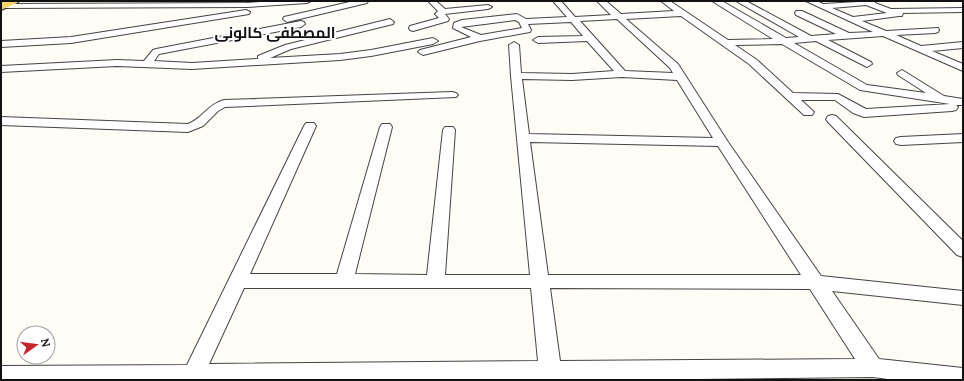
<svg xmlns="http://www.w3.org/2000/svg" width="964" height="381" font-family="Lora,Cairo,serif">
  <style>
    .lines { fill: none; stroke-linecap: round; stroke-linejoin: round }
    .minor-casing { stroke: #444; stroke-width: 2 }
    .primary-casing { stroke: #222; stroke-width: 2 }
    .minor { fill: #fff; fill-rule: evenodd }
    .primary { fill: #f9d66b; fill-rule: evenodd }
    .labels { text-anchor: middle; stroke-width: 4; stroke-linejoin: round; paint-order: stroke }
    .far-district-label { font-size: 15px; font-weight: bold; fill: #111; stroke: #fff }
  </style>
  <rect width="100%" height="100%" fill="#fffdf5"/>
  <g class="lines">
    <!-- minor casing -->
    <g class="minor-casing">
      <path id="minor" d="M271 1H311L307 3 247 7 1 8 2 4 247 3Z
        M354 1H368L367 3 287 22 283 19 284 17Z
        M428 1H436L445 9 488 5 492 7 488 9 445 14 449 19 448 21 413 31 410 30 409 28 410 26 439 18 435 14 438 11Z
        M553 1H561L575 17 611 15 597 1H606L621 14 674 11 661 1H670L728 40 773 39 712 1H722L786 38 799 37 736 1H746L811 36 836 34 796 15 795 13 796 11H802L849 33 873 32 806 1H817L823 4 875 1V3L891 9 963 8V12L903 13 902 16H899L862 21 886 31 938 28 939 30 938 32 935 33 896 35 921 46 963 42V48L932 51 963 64V71L883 36 828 40 871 62 872 64 867 67 816 41 794 43 867 85 926 93 898 75 897 73 902 70 944 96 963 99V105H956L958 107 956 110 952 111 864 117 853 113 835 100H801L814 112 812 115H804L749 64 681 16 626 19 678 64 728 142 821 276 963 291V305L832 291 879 359 963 368V380H895L873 377 607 380H1V366L187 365 304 126 306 123H314L316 126 250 274H337L380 127 382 124H390L392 127 355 274 427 275 443 130 445 127H453L455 130 445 275H530L511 76 509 45 514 42 519 45 521 73 572 74 614 71 587 41 538 43 533 40 538 37 583 36 571 22 528 24 531 30 530 32 480 41 423 55 418 52 420 50 471 37 453 28 454 23 462 20 517 14 526 19 567 17ZM866 5 887 13 853 17 832 8ZM617 19 670 68 673 73 625 71 580 21ZM515 20 519 22 522 28 481 35 461 27ZM782 44 860 90 950 104 866 109 838 94 793 93 757 60 735 45ZM622 77 677 80 713 138 529 134 522 79 572 80ZM530 142 718 146 801 275H548ZM244 288H531L538 361 209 364ZM550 288 810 289 855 359 560 361Z
        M246 10 250 12 249 14 71 43 1 47V41L71 37Z
        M390 19 394 22 393 24 291 49 270 58 340 54 371 50 433 38 438 41 433 44 371 56 340 60 192 69 117 66 1 72V66L117 60 144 61 153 50 156 49 301 21 304 22 305 24 301 27 159 54 154 61 192 63 258 59V56L285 45Z
        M452 92 456 93 458 95 456 97 225 107 218 111 203 126 188 132 1 125V117L188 124C203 118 207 105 224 100Z
        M832 115 836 116 963 241V257L957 255 828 122 826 119 828 116Z
        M963 134V142L901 145 896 144 894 141 896 138 901 137Z"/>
    </g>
    <!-- primary casing -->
    <g class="primary-casing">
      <path id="primary" d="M3 1H19L17 3 1 10V2Z"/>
    </g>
    <!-- minor -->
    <use href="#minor" class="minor"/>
    <!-- primary -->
    <use href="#primary" class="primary"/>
  </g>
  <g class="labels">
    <!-- far-district labels -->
    <g class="far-district-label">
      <text x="275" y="38">المصطفی کالونی</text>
    </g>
  </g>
  <!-- border -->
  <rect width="964" height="381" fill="none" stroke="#111111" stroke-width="4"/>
  <!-- north arrow -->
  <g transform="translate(36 345) rotate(76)"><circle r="19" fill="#ffffff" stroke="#a0a0a0"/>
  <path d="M0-3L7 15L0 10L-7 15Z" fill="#c4262e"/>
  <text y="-6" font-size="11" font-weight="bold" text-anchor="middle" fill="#111111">N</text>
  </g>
</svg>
